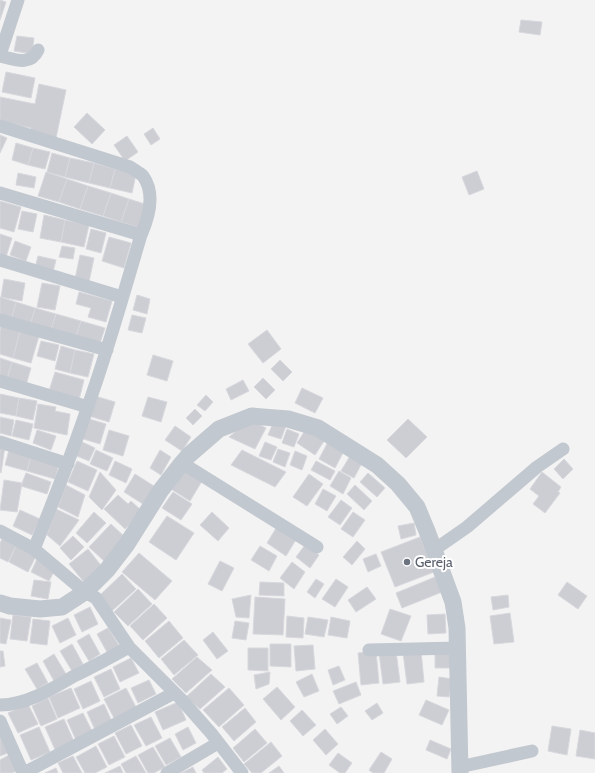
<svg xmlns="http://www.w3.org/2000/svg" width="595" height="773" font-family="Cabin,sans-serif">
  <style>
    .building { fill: #cdced4; stroke: #d7d8dd }
    .lines { fill: none; stroke-linecap: round; stroke-linejoin: round }
    .minor { stroke: #c2c8cf; stroke-width: 13 }
    .tertiary { stroke: #c2c8cf; stroke-width: 17 }
    .worship-dot { fill: #6b7280; stroke: #fff; stroke-width: 1.5 }
    .labels { text-anchor: middle; stroke-width: 4; stroke-linejoin: round; paint-order: stroke }
    .worship-label { font-size: 14px; fill: #5b616d; stroke: #fff; text-anchor: start }
  </style>
  <rect width="100%" height="100%" fill="#f4f3f3"/>
  <!-- building -->
  <path class="building" d="M0 0 6 2 0 20Z
    M521 20 542 22 540 35 519 32Z
    M17 36 34 38 32 54 14 51Z
    M6 72 35 78 31 98 2 92Z
    M39 84 66 90 56 138 30 133 31 128 0 121V97L35 104Z
    M87 113 105 130 92 144 74 127Z
    M153 128 160 139 151 145 144 134Z
    M0 135 7 138 0 153Z
    M127 136 138 152 125 161 114 145Z
    M16 143 33 148 28 165 12 160Z
    M33 148 50 152 45 169 28 165Z
    M52 153 70 158 65 177 47 172Z
    M70 158 94 163 89 183 65 177Z
    M94 163 115 169 110 188 89 183Z
    M115 169 136 174 132 193 110 188Z
    M477 171 484 189 469 195 462 177Z
    M46 172 67 179 59 202 38 196Z
    M18 173 36 177 34 188 16 185Z
    M67 179 88 186 80 209 59 202Z
    M88 186 111 193 103 216 80 209Z
    M111 193 129 199 121 222 103 216Z
    M129 199 148 205 140 228 121 222Z
    M0 201 21 207 14 232 0 228Z
    M22 211 37 214 33 232 18 229Z
    M44 215 65 220 61 242 40 238Z
    M65 220 89 225 84 247 61 242Z
    M91 229 106 233 101 253 86 249Z
    M0 234 12 238 6 257 0 255Z
    M109 237 131 243 124 268 102 261Z
    M15 241 31 247 26 261 10 255Z
    M62 246 75 248 73 259 59 257Z
    M80 255 94 258 89 282 75 279Z
    M38 256 56 260 53 272 35 268Z
    M4 279 25 283 22 301 1 297Z
    M42 283 60 286 55 310 37 307Z
    M79 292 112 301 106 322 88 317 91 308 76 304Z
    M137 295 150 299 147 314 133 310Z
    M0 297 16 302 11 320 0 317Z
    M16 302 35 308 30 326 11 320Z
    M35 308 56 314 50 332 30 326Z
    M56 314 81 321 75 339 50 332Z
    M132 315 146 318 142 333 128 330Z
    M81 321 105 328 99 346 75 339Z
    M1 326 20 331 13 358 0 354V331Z
    M267 330 281 349 263 363 248 344Z
    M20 331 39 336 31 363 13 358Z
    M41 341 59 345 55 361 37 356Z
    M61 346 75 350 70 373 55 369Z
    M75 350 94 354 88 377 70 373Z
    M153 355 173 361 167 381 147 375Z
    M0 358 12 362 7 379 0 377Z
    M280 360 292 372 283 381 271 369Z
    M12 362 31 368 26 385 7 379Z
    M55 372 84 380 79 400 49 391Z
    M263 378 275 390 266 399 254 387Z
    M243 380 249 391 231 400 226 389Z
    M302 388 323 398 315 413 295 403Z
    M0 394 19 398 16 416 0 413Z
    M206 395 213 402 205 411 197 405Z
    M95 396 115 402 109 422 89 416Z
    M148 397 167 402 161 422 142 416Z
    M19 398 37 401 33 420 16 416Z
    M38 404 56 407 55 411 70 414 67 435 34 428Z
    M195 409 202 416 193 425 186 418Z
    M0 417 14 420 11 436 0 433Z
    M86 418 106 424 100 444 80 438Z
    M408 419 427 437 406 458 387 440Z
    M16 420 33 424 29 440 12 436Z
    M250 420 266 428 255 449 229 437Z
    M274 421 286 426 281 439 268 435Z
    M175 426 191 437 182 451 165 440Z
    M308 426 326 438 315 455 297 443Z
    M287 429 299 434 294 447 282 443Z
    M37 430 56 436 51 450 33 443Z
    M109 430 129 436 123 456 103 450Z
    M78 440 95 448 89 461 72 454Z
    M329 440 345 449 335 468 319 459Z
    M265 442 277 447 271 460 259 456Z
    M0 446H5L1 473 0 472Z
    M278 449 290 453 285 467 273 462Z
    M9 450 31 456 27 471 5 465Z
    M96 450 113 458 107 471 90 464Z
    M160 450 171 457 161 475 150 468Z
    M242 450 286 472 275 487 231 465Z
    M295 451 307 456 302 470 290 465Z
    M31 456 59 464 55 479 27 471Z
    M350 456 362 463 354 478 341 471Z
    M564 459 573 469 563 479 554 469Z
    M77 461 97 470 88 491 68 482Z
    M115 461 132 469 126 483 109 475Z
    M316 461 335 471 330 480 311 470Z
    M183 470 202 481 190 501 171 489Z
    M339 471 351 478 343 494 330 486Z
    M100 472 116 490 102 510 89 497Z
    M542 472 561 487 558 492 560 493 545 513 533 504 539 496 530 489Z
    M26 473 51 482 47 494 21 486Z
    M368 473 385 488 377 497 360 482Z
    M135 474 157 488 146 506 124 492Z
    M309 474 323 484 307 506 293 497Z
    M4 480 22 483 17 512 0 510Z
    M66 485 85 495 78 517 58 507Z
    M355 485 372 501 364 510 347 494Z
    M323 489 336 496 327 511 315 504Z
    M173 492 192 504 181 520 162 508Z
    M118 495 128 504 131 501 142 511 125 529 104 509Z
    M341 500 352 508 340 525 328 517Z
    M56 509 79 520 60 546 47 535Z
    M20 510 40 519 32 535 13 526Z
    M94 512 106 523 87 543 76 533Z
    M212 512 229 528 218 541 200 525Z
    M353 512 365 520 353 537 341 529Z
    M167 516 194 533 176 560 149 542Z
    M414 523 416 535 401 539 398 526Z
    M111 524 126 538 104 561 89 547Z
    M278 525 297 538 286 556 267 543Z
    M73 536 84 547 71 560 60 548Z
    M420 537 434 572 395 587 381 552Z
    M2 539 16 546 8 562 0 558V543Z
    M357 541 365 549 352 565 343 557Z
    M305 545 319 555 310 568 296 557Z
    M16 546 36 556 28 572 9 562Z
    M260 546 277 556 269 571 251 560Z
    M88 549 103 568 84 582 69 564Z
    M139 553 172 581 155 600 122 572Z
    M376 554 381 566 368 572 363 559Z
    M37 559 56 568 49 581 31 572Z
    M220 561 234 568 222 591 208 584Z
    M292 562 305 572 294 589 280 578Z
    M122 574 136 589 112 611 98 597Z
    M435 577 442 592 402 608 396 593Z
    M316 579 324 584 315 598 307 592Z
    M336 579 348 587 335 607 322 599Z
    M34 580 51 582 48 599 31 596Z
    M260 582 284 583V596L259 595Z
    M567 582 587 596 578 609 558 595Z
    M367 587 376 599 356 612 348 600Z
    M138 589 152 604 128 626 114 612Z
    M251 595 249 618 236 617 232 599Z
    M508 595 509 607 493 610 491 597Z
    M255 597 285 599 283 635 253 634Z
    M154 604 167 618 143 640 130 626Z
    M90 607 98 624 82 632 74 615Z
    M390 609 411 616 401 641 381 634Z
    M510 613 514 642 494 644 490 616Z
    M445 614 446 633 428 634 427 615Z
    M13 615 31 617 27 641 10 639Z
    M287 616 304 618 303 638 286 637Z
    M308 617 328 620 324 637 305 634Z
    M331 617 350 621 347 638 328 635Z
    M0 618 11 620 6 644 0 643Z
    M68 618 76 635 60 643 52 626Z
    M33 619 50 621 47 645 30 643Z
    M169 621 183 638 159 658 145 641Z
    M235 621 249 623 246 640 232 638Z
    M108 628 120 647 108 654 97 634Z
    M213 632 228 651 217 659 203 640Z
    M89 634 100 654 89 661 77 641Z
    M184 640 198 655 174 675 161 659Z
    M72 644 83 664 72 671 60 651Z
    M270 644H291V667L270 666Z
    M313 645 315 669 296 671 294 646Z
    M248 648H268V671L248 670Z
    M0 651H3L5 666 0 667Z
    M376 651 379 683 361 685 358 653Z
    M396 651 400 682 383 684 379 653Z
    M421 651 424 682 407 684 403 653Z
    M435 652 453 653V668H435Z
    M54 654 66 674 54 681 43 661Z
    M197 657 212 670 186 693 172 679Z
    M131 658 139 673 120 682 113 667Z
    M37 663 48 683 37 689 25 669Z
    M339 666 345 680 333 685 328 670Z
    M111 669 120 689 104 697 94 677Z
    M270 672 269 684 256 689 254 675Z
    M211 674 225 687 200 709 186 697Z
    M312 674 319 691 304 697 296 682Z
    M439 677 452 679 449 697 437 696Z
    M149 680 156 694 138 703 131 688Z
    M91 681 100 701 83 709 74 689Z
    M356 682 361 695 339 704 333 691Z
    M277 687 295 707 281 720 263 699Z
    M71 688 80 708 58 718 49 697Z
    M126 688 137 709 115 720 104 699Z
    M229 688 244 705 219 727 203 710Z
    M48 698 57 719 41 726 32 706Z
    M426 700 449 710 442 725 419 715Z
    M178 702 186 720 163 730 155 712Z
    M377 703 383 713 372 720 365 711Z
    M28 704 38 724 18 733 8 713Z
    M104 704 113 724 96 732 87 712Z
    M341 707 348 716 337 724 330 714Z
    M245 708 256 722 234 741 222 727Z
    M302 710 316 725 303 736 290 721Z
    M83 713 93 733 76 740 67 720Z
    M151 717 162 738 146 746 134 725Z
    M64 719 75 744 56 752 45 727Z
    M131 725 142 746 126 754 115 733Z
    M552 726 571 729 567 755 548 751Z
    M39 727 50 752 31 760 20 735Z
    M188 727 196 743 183 750 175 734Z
    M255 729 267 743 244 762 233 748Z
    M325 729 338 744 326 755 313 740Z
    M580 730 595 733V759L576 756Z
    M0 734 8 753 0 756Z
    M114 736 125 757 109 765 98 744Z
    M170 738 181 757 166 765 155 746Z
    M430 740 451 749 447 759 426 750Z
    M271 742 282 756 261 773H252L244 764Z
    M96 746 107 767 95 773H85L76 757Z
    M153 747 165 767 154 773H148L138 755Z
    M381 752 392 759 384 773H373L369 770Z
    M338 753 352 763 345 773H340L329 765Z
    M9 755 16 771 12 773H0V760Z
    M73 756 82 773H63L58 763Z
    M136 756 146 773H126L121 764Z
    M218 757 227 769 222 773H204L202 770Z
    M120 766 123 773H105Z
    M279 766 284 773H269Z
    M193 767 196 773H181Z
    M56 768 58 773H45Z"/>
  <g class="lines">
    <!-- minor -->
    <path class="minor" d="M0 55 18 0
      M0 56C14 59 30 67 38 50
      M0 126 130 167C134 170 140 173 143 176 156 194 149 217 141 235 124 292 108 350 88 406 72 454 53 502 34 549
      M0 193 141 235
      M0 260 122 297
      M0 320 107 350
      M0 381 88 407
      M0 442 68 464
      M182 463 317 547
      M0 531 34 549 85 592 96 598 129 647 181 699 211 733 242 773
      M434 550 467 527 537 467 563 449
      M369 650 458 648
      M0 705C26 705 52 689 74 676 93 667 111 657 129 647
      M0 721 23 773
      M459 767 532 751
      M24 773 174 693
      M167 773 218 743"/>
    <!-- tertiary -->
    <path class="tertiary" d="M0 603 10 606 40 609 62 607 85 592 107 570 127 544 161 490 182 463 189 455 219 429 252 416 288 419 318 428 377 465 398 484 417 507 427 531 453 602 457 628 460 773"/>
  </g>
  <!-- markers -->
  <circle class="worship-dot" cx="407" cy="562" r="4"/>
  <g class="labels">
    <!-- worship labels -->
    <g class="worship-label">
      <text x="415" y="567">Gereja</text>
    </g>
  </g>
</svg>
